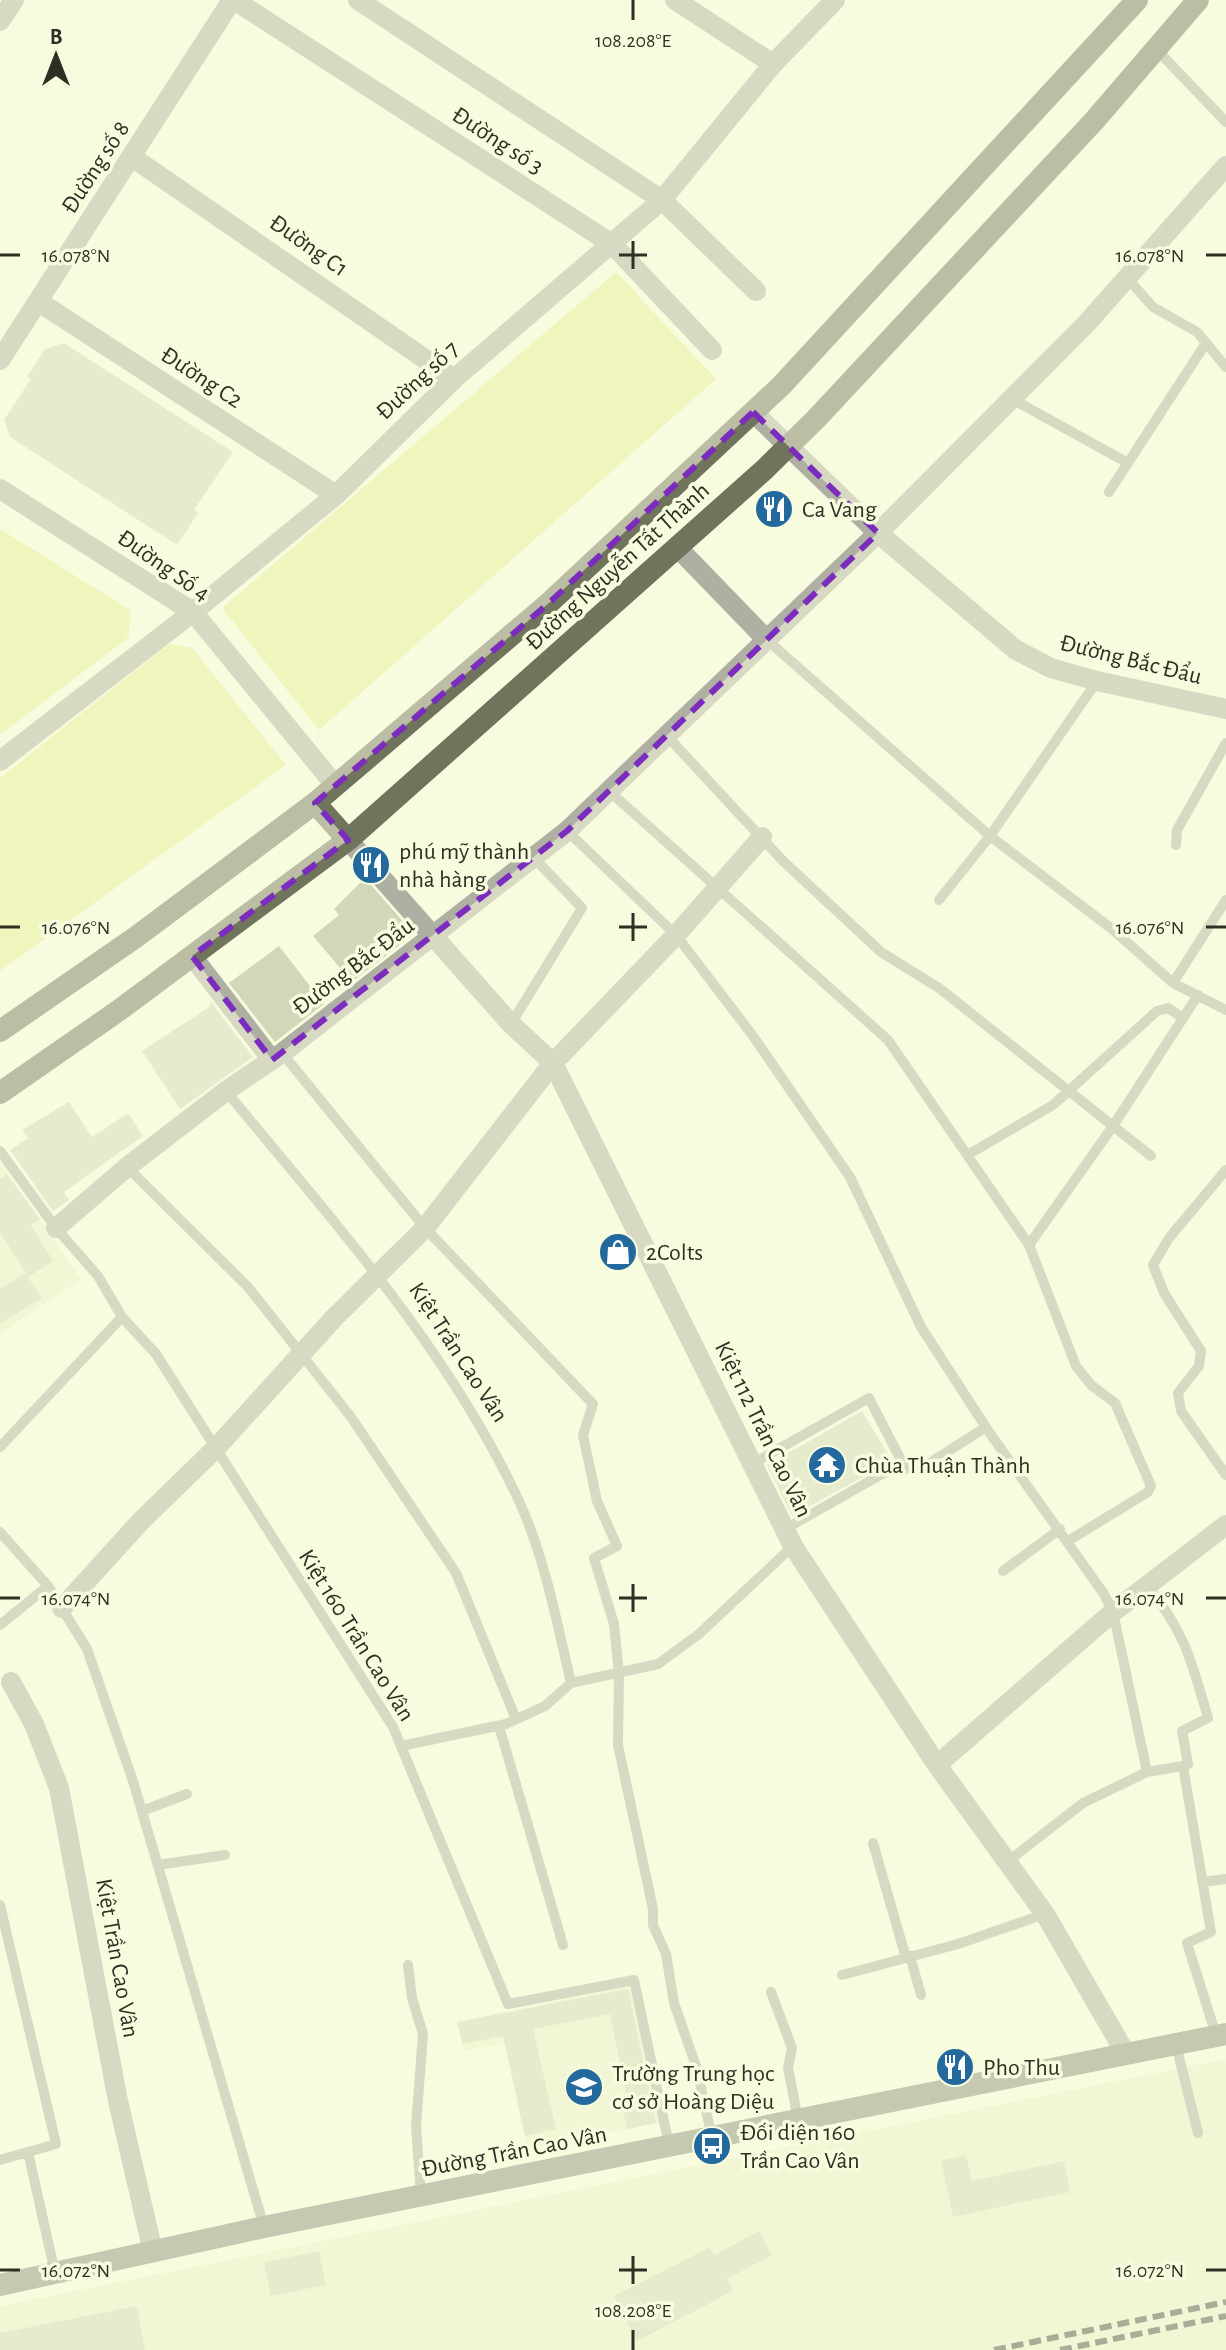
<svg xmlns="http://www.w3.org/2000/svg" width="1226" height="2350" font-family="'Alegreya Sans',sans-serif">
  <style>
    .built { fill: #ebf0ca }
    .green { fill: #e5ed93 }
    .building { fill: #d3d7b9 }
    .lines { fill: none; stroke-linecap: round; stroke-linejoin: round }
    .service { stroke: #afb0a3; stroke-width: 10 }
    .minor { stroke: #afb0a3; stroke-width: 20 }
    .secondary { stroke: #8b8d7a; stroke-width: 22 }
    .primary { stroke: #71745d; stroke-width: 22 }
    .rail { stroke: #4a4c3e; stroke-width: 6; stroke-dasharray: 12 6; stroke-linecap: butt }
    .marked { fill: none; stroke: #7b2cbf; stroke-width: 6; stroke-dasharray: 16 10; stroke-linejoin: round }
    .ticks { fill: none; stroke: #2e3024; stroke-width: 3 }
    .labels { text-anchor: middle; stroke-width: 7; stroke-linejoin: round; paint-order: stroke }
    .street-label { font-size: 24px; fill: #2e3024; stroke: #f8fcde }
    .poi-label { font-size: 24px; fill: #2e3024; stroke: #f8fcde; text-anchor: start }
    .ticks-label { font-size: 20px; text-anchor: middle; fill: #2e3024; stroke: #f8fcde; stroke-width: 7; stroke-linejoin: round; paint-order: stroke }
  </style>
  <rect width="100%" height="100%" fill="#f8fcde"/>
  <!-- built -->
  <path class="built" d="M0 1162 81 1279 0 1334Z
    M632 1985 661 2122 527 2150 505 2043 463 2051 457 2022Z
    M1220 2060 1226 2061V2350H0V2306Z"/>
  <!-- green -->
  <path class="green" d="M616 272 716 379 319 730 222 608Z
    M0 529 130 610 129 637 0 735Z
    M169 644 192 648 286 765 0 971V778Z"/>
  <!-- building -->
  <path class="building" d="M64 343 233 452 194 510 198 513 177 545 10 437 4 420 31 379 27 377 45 349Z
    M365 878 414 934 352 982 313 936 339 915 334 909Z
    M279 946 324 1004 275 1042 229 983Z
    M211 1002 253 1057 180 1109 142 1051 209 1007Z
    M69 1102 92 1137 128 1113 143 1136 64 1192 69 1200 53 1211 10 1150 28 1138 22 1130Z
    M7 1175 40 1219 31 1225 53 1261 28 1277 42 1298 0 1324V1289L26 1273 0 1232V1179Z
    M862 1411 892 1461 792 1516 767 1465Z
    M628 1989 656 2123 627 2129 621 2104 628 2102 610 2014 533 2029 556 2129 525 2136 503 2036 463 2044 457 2022Z
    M966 2155 972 2181 1064 2161 1070 2192 953 2217 941 2161Z
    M759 2231 772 2255 727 2279 733 2291 637 2341 614 2296 710 2247 714 2255Z
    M319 2251 326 2285 271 2296 264 2263Z
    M137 2306 145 2350H0V2333Z"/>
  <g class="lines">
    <!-- service -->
    <path class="service" d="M1157 50 1226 122
      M1127 278 1153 307 1197 332 1226 367
      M1012 399 1128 463
      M1109 492 1206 343
      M767 640 990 836 1112 929 1173 983 1226 1010
      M667 736 783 861 881 952 939 988 1151 1156
      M609 791 888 1040 1029 1245 1076 1366 1091 1385 1115 1403 1151 1486 1148 1492 1068 1541
      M567 831 676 935 753 1036 850 1177 921 1327 989 1432 1104 1594 1113 1612 1147 1772 1183 1766 1211 1932 1187 1943 1216 2035
      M1176 845 1177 830 1226 743
      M939 900 990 836 1097 681
      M1173 983 1226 900
      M511 1024 582 908 534 858
      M282 1053 425 1228 593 1404 583 1435 597 1501 617 1546 594 1558 614 1624 619 1674 618 1745 653 1909V1925L666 1954 674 2003 697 2069 712 2138
      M226 1091C332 1220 448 1348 519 1501 545 1558 557 1623 571 1683
      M0 1151 56 1228 98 1276 122 1317 156 1354 393 1727 508 2004 634 1980 669 2145
      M969 1154 1053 1105 1157 1011 1168 1008 1183 1018
      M127 1167 248 1287 351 1417 456 1573 516 1719
      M1226 1170 1169 1238 1153 1265 1164 1293 1201 1351 1199 1366 1178 1393 1181 1411 1226 1475
      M1029 1245 1113 1126 1198 995
      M0 1447 122 1317
      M752 1464 869 1398 905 1468
      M785 1529 891 1469 922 1468 986 1427
      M0 1532 48 1586 87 1649 133 1781 264 2227
      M1003 1571 1060 1529
      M1147 1586C1185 1631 1192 1663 1208 1718L1182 1731 1188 1764 1183 1766
      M0 1625 48 1586
      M499 1726 563 1945
      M401 1746 506 1724 545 1706 571 1683 658 1664 699 1634 793 1546
      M142 1811 187 1794
      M873 1843 906 1958
      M1007 1862 1083 1803 1147 1772
      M158 1865 225 1855
      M1202 1882 1226 1879
      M0 1905 56 2144 28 2152 55 2273
      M910 1956 921 1995
      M408 1965 412 1998 423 2034 416 2126 421 2196
      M842 1975 958 1944 1045 1914
      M771 1992 792 2048 788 2067 798 2120
      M1176 2045 1198 2133
      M0 2160 28 2152"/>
    <!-- minor -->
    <path class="minor" d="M234 0 612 244 712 350
      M358 0 662 200 756 291
      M675 0 773 64
      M0 21 14 0
      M132 157 454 379
      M39 302 336 495
      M0 360 232 0
      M753 412 878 533 1016 650 1051 668 1097 681 1226 709
      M0 489 193 612 335 785
      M677 547 767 640
      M0 761 193 612 336 495 454 379 662 200 773 64 835 0
      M348 840 511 1024 553 1063 793 1546 937 1765 1045 1914 1126 2054
      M192 956 272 1060
      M56 1228 127 1167 226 1091 282 1053 567 831 878 533 1087 323 1226 166
      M62 1608 140 1522 216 1448 334 1318 425 1228 553 1063 676 935 762 837
      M11 1682 34 1724 59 1788 118 2101 153 2252
      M937 1765 1113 1612 1226 1525"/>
    <!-- secondary -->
    <path class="secondary" d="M0 2285 264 2227 1226 2034"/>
    <!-- primary -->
    <path class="primary" d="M315 803 348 840
      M0 1031 136 937 315 803 549 603 781 386 1137 0
      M0 1093 118 1011 348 840 764 470 816 419 1094 121 1198 0"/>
    <!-- rail -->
    <path class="rail" d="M994 2350 1226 2302
      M1060 2350 1226 2316"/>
  </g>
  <!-- marked area -->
  <path d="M0 0H1226V2350H0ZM753 412 878 533 567 831 272 1060 192 956 348 840 315 803 549 603Z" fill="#f8fcde" fill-opacity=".55" fill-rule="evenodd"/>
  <path class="marked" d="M753 412 878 533 567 831 272 1060 192 956 348 840 315 803 549 603Z"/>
  <!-- ticks -->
  <path class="ticks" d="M633 0V20M633 241V269M0 255H20M619 255H647M1206 255H1226M633 913V941M0 927H20M619 927H647M1206 927H1226M633 1584V1612M0 1598H20M619 1598H647M1206 1598H1226M633 2256V2284M0 2270H20M619 2270H647M1206 2270H1226M633 2330V2350"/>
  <!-- icons -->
  <defs>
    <g id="restaurant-disc" transform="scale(2)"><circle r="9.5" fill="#23699d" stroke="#f8fcde"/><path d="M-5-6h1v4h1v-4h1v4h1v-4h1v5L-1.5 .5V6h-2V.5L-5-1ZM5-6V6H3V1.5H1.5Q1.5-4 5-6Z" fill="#fff"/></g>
    <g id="shop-disc" transform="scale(2)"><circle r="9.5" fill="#23699d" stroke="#f8fcde"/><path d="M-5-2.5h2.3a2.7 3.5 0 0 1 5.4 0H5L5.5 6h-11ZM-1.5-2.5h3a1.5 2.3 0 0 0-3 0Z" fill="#fff"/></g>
    <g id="temple-disc" transform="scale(2)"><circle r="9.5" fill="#23699d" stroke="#f8fcde"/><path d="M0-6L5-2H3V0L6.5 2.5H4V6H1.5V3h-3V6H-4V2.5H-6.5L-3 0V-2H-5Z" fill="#fff"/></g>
    <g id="school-disc" transform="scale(2)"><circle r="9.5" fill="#23699d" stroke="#f8fcde"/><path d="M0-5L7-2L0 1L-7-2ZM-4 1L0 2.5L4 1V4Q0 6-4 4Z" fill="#fff"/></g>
    <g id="bus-disc" transform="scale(2)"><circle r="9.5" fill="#23699d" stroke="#f8fcde"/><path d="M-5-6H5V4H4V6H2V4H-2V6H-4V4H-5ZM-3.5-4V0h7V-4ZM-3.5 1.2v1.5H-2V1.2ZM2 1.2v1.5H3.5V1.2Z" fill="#fff"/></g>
  </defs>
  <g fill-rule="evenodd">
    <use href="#restaurant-disc" x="774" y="509"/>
    <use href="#restaurant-disc" x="371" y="865"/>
    <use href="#shop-disc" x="618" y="1252"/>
    <use href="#temple-disc" x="827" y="1465"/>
    <use href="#restaurant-disc" x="955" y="2067"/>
    <use href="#school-disc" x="584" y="2087"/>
    <use href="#bus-disc" x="712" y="2146"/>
  </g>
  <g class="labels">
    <!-- street labels -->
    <g class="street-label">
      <text transform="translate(498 140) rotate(33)" y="8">Đường số 3</text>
      <text transform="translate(95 167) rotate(-57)" y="8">Đường số 8</text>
      <text transform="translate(309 245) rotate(35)" y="8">Đường C1</text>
      <text transform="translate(202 377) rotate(33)" y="8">Đường C2</text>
      <text transform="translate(417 380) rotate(-43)" y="8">Đường số 7</text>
      <text transform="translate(164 565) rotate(35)" y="8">Đường Số 4</text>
      <text transform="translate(617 566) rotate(-42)" y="8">Đường Nguyễn Tất Thành</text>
      <text transform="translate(1131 659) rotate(14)" y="8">Đường Bắc Đẩu</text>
      <text transform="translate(353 966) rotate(-37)" y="8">Đường Bắc Đẩu</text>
      <text transform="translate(459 1352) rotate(57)" y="8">Kiệt Trần Cao Vân</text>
      <text transform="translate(764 1429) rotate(64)" y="8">Kiệt 112 Trần Cao Vân</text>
      <text transform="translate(357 1635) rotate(58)" y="8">Kiệt 160 Trần Cao Vân</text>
      <text transform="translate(118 1958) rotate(80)" y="8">Kiệt Trần Cao Vân</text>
      <text transform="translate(514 2151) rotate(-11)" y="8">Đường Trần Cao Vân</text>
    </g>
    <!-- poi labels -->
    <g class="poi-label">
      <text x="802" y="517">Ca Vang</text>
      <text x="399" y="859">phú mỹ thành<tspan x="399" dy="28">nhà hàng</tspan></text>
      <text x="646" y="1260">2Colts</text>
      <text x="855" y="1473">Chùa Thuận Thành</text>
      <text x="983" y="2075">Pho Thu</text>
      <text x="612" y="2081">Trường Trung học<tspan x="612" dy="28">cơ sở Hoàng Diệu</tspan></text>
      <text x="740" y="2140">Đối diện 160<tspan x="740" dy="28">Trần Cao Vân</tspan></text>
    </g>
  </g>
  <g class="ticks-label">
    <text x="633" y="47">108.208°E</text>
    <text x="76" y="262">16.078°N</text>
    <text x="1150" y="262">16.078°N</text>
    <text x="76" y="934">16.076°N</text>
    <text x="1150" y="934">16.076°N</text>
    <text x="76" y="1605">16.074°N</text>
    <text x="1150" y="1605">16.074°N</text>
    <text x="76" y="2277">16.072°N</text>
    <text x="1150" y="2277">16.072°N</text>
    <text x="633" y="2317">108.208°E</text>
  </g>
  <!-- north arrow -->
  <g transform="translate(56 56)" stroke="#f8fcde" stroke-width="6" paint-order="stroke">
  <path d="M0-6L14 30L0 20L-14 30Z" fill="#2e3024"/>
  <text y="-12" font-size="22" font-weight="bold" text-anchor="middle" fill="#2e3024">B</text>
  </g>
</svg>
